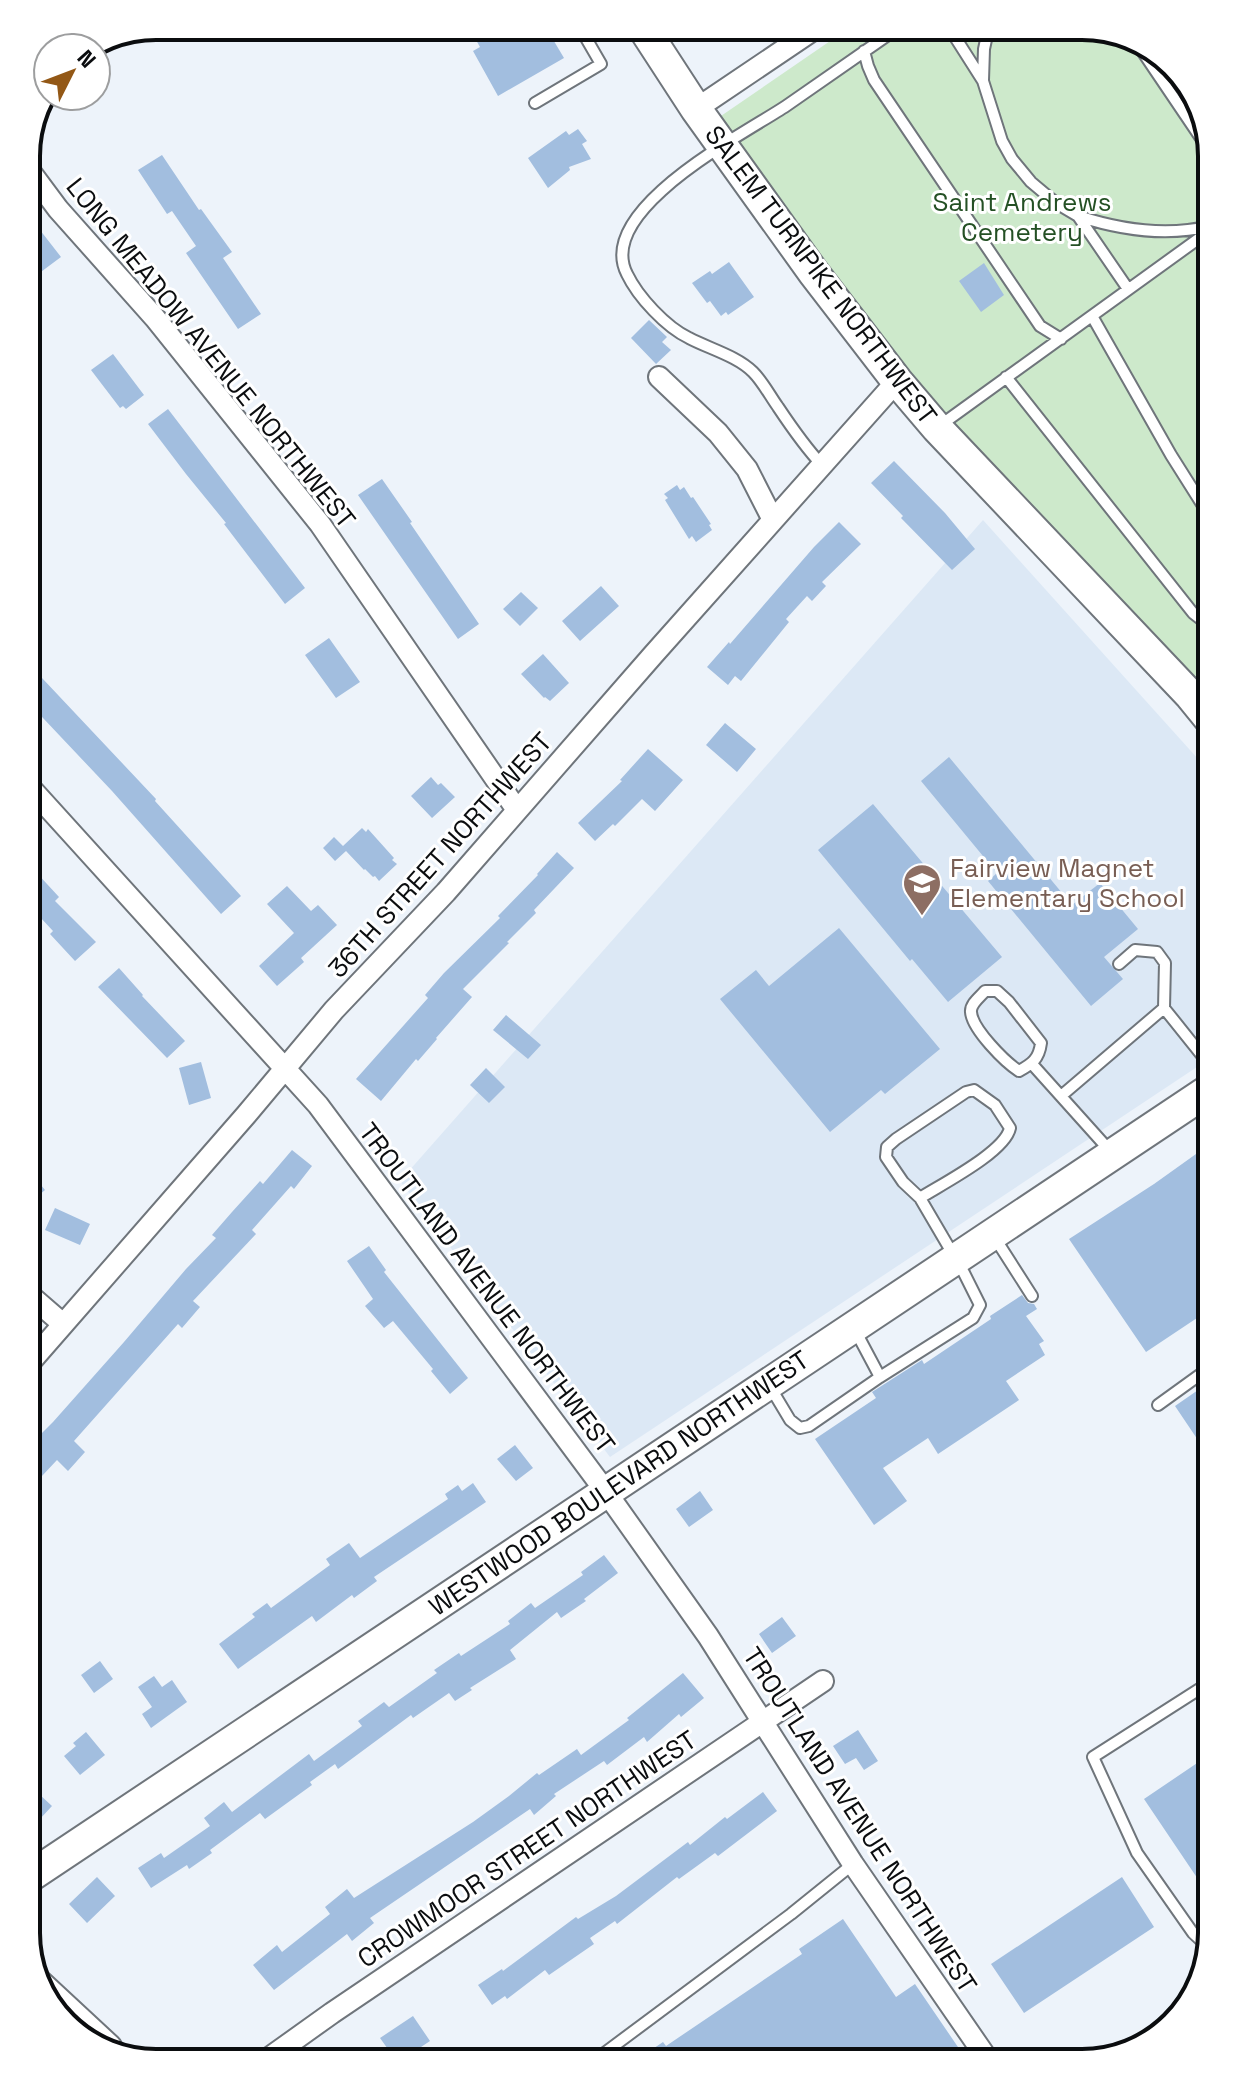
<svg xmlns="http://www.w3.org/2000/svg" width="1238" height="2089" font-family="'Space Grotesk',sans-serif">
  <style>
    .built { fill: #dce8f5 }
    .green { fill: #cde9cb }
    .building { fill: #a2bedf }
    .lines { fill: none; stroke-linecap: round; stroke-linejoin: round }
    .lane-casing { stroke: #6f757b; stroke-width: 14 }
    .street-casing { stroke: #6f757b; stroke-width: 24 }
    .secondary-casing { stroke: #6f757b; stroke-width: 34 }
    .lane { stroke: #fff; stroke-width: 10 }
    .street { stroke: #fff; stroke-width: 20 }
    .secondary { stroke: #fff; stroke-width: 30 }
    .labels { text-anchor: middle; stroke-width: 6; stroke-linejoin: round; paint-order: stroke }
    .park-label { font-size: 26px; fill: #245024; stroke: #fff }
    .street-label { font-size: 26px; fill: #0b0d0f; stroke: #fff }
    .education-label { font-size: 26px; fill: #785e54; stroke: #fff; text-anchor: start }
    .rim { fill: none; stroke: #0b0d0f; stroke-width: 4 }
  </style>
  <rect width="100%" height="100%" fill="#edf3fa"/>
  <!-- built -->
  <path class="built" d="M983 520 1208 770 1212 777V1057L610 1457 400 1181Z"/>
  <!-- green -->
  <path class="green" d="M852 26H1091L1155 48 1199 99 1212 156V700L959 434 878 339 718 118Z"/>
  <!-- building -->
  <path class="building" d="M468 26H545L564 58 498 96 473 51 480 47Z
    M578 129 587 141 582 144 591 159 569 167 570 170 548 188 528 158 566 131 569 135Z
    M162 155 199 210 201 209 232 252 223 258 261 314 238 329 186 253 196 246 172 211 167 214 138 170Z
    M26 212 61 257 26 283Z
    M729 262 754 297 728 315 726 312 721 316 710 301 707 303 692 283 710 271 712 274Z
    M984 263 1004 295 981 312 959 281Z
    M649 320 667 337 662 342 671 350 656 364 631 338Z
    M113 354 144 395 126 409 123 406 120 408 91 370Z
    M168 409 305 588 285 604 224 524 226 523 186 474 148 424Z
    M894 461 945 513 975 549 952 570 901 518 903 516 871 483Z
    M382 479 412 522 410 523 479 624 458 639 358 495Z
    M677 485 680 490 684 487 691 498 693 497 711 524 709 525 712 530 696 542 692 536 689 539 665 500 668 498 664 494Z
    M839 522 861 544 822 582 826 586 812 601 807 596 786 619 789 622 741 681 735 676 728 685 707 667 729 642 730 644 814 547Z
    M601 586 619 606 580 641 562 621Z
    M521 592 538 608 520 626 503 609Z
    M329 638 360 682 336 698 305 655Z
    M543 654 569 683 550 701 545 697 544 698 521 674Z
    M26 661 156 799 155 801 241 896 221 914 112 791 26 700Z
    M725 723 756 749 737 772 706 745Z
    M648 749 683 780 655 811 642 799 615 826 613 824 595 841 578 823 622 781 620 780Z
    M949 757 1072 905 1100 883 1138 929 1104 957 1123 979 1091 1006 988 881 997 873 921 781Z
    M431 777 438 785 441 783 455 797 432 818 411 796Z
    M873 804 1002 957 948 1002 912 959 910 961 818 850Z
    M362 828 366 832 368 829 394 858 392 860 397 864 379 881 375 876 373 877 365 869 364 870 346 851 335 861 323 848 334 837 343 846Z
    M557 852 574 868 534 910 536 913 507 942 509 943 463 989 472 997 436 1038 437 1039 418 1061 416 1059 381 1101 356 1079 428 998 425 995 444 973 500 918 498 916 538 875 537 874Z
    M35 871 59 897 55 901 96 942 75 961 50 934 53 931 26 902V878Z
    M287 886 311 911 318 905 337 925 301 958 304 962 277 986 259 966 294 933 267 904Z
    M839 928 940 1049 885 1094 881 1090 830 1132 720 999 756 970 769 986Z
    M119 968 143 995 142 996 185 1041 167 1058 98 987Z
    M506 1015 541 1045 528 1059 493 1030Z
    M201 1062 211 1098 189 1105 179 1068Z
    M486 1068 505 1087 489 1103 470 1085Z
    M1203 1149 1212 1161V1308L1146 1352 1069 1239 1154 1184Z
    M292 1150 312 1166 294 1189 291 1186 252 1230 256 1234 193 1301 200 1307 182 1328 178 1324 74 1441 85 1452 68 1471 57 1460 26 1493V1454L37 1442 35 1440 53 1422 124 1342 186 1269 216 1238 212 1235 232 1212 260 1181 263 1184Z
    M26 1167 45 1190 26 1206Z
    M55 1208 90 1224 80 1245 45 1230Z
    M369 1246 386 1270 384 1272 468 1378 450 1394 431 1371 433 1369 393 1321 384 1328 365 1306 373 1299 347 1261Z
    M1022 1295 1028 1303 1034 1304 1037 1309 1026 1316 1044 1341 1039 1344 1045 1355 1006 1381 1019 1400 938 1454 928 1438 883 1468 907 1501 874 1525 815 1439 876 1398 872 1392 922 1360 924 1364 991 1319 990 1316Z
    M1201 1388 1212 1403V1461L1175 1406Z
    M515 1445 533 1468 516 1481 497 1459Z
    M473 1483 486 1502 374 1577 377 1581 354 1598 352 1595 316 1622 312 1616 238 1669 219 1644 255 1617 252 1614 267 1603 271 1608 330 1565 326 1559 349 1543 360 1558 448 1499 445 1494 458 1485 462 1491Z
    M700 1491 713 1510 689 1527 676 1509Z
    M604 1555 618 1573 584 1599 586 1601 561 1618 557 1612 510 1650 516 1659 470 1688 472 1690 455 1701 449 1693 413 1718 411 1715 338 1769 335 1764 310 1782 312 1785 265 1819 260 1813 210 1850 212 1853 189 1869 187 1865 151 1888 138 1868 161 1853 164 1858 210 1826 204 1818 224 1802 232 1812 309 1754 314 1761 362 1726 358 1721 384 1702 389 1707 437 1673 434 1670 459 1653 461 1656 510 1624 508 1621 531 1603 535 1608 583 1575 581 1572Z
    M782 1617 796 1636 772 1653 759 1634Z
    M100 1661 113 1679 94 1693 81 1675Z
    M683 1673 704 1698 681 1717 679 1714 647 1742 644 1737 607 1765 604 1761 554 1794 556 1796 534 1815 530 1809 370 1918 374 1923 352 1941 347 1934 274 1990 253 1965 277 1945 282 1952 330 1914 325 1907 347 1889 354 1898 473 1822 509 1796 537 1773 539 1775 577 1749 581 1755 629 1720 627 1718Z
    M154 1676 162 1687 172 1680 187 1702 151 1728 142 1714 152 1707 138 1687Z
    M858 1730 878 1761 864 1770 856 1758 845 1764 833 1746Z
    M86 1732 105 1755 80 1775 64 1756 76 1746 73 1743Z
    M1212 1753V1900L1144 1799Z
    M26 1782 52 1806 26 1834Z
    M763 1792 777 1811 718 1856 715 1853 679 1879 677 1877 617 1924 615 1921 590 1938 594 1944 549 1975 545 1970 507 1999 505 1996 492 2005 478 1985 502 1969 503 1971 576 1917 578 1919 616 1896 688 1842 690 1845 725 1817 727 1819Z
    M97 1877 115 1896 87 1923 69 1904Z
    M1122 1877 1154 1927 1024 2013 991 1964Z
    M843 1919 896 1997 915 1984 960 2050 940 2063H632L663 2042 666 2046 802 1954 799 1949Z
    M413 2016 430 2041 403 2059 395 2048 390 2052 380 2038Z"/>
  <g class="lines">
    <!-- lane casing -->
    <g class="lane-casing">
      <path id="lane" d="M948 26 983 81 1002 141 1012 159 1031 182 1056 203 1078 216 1128 289
        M1136 42 1211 153
        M864 51 868 66 874 80 1040 326 1061 339
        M983 80 984 49 989 26
        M535 103 601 64 579 26
        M1078 216C1121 230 1166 237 1210 226
        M1092 316 1171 455 1212 520
        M1006 377 1193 613 1207 624 1212 626
        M938 427 1212 229
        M822 465C805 447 792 428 778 407 770 396 763 382 753 372 737 356 710 349 689 338 666 327 638 297 627 274 594 210 744 134 786 106 824 80 862 53 901 26
        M985 991H997L1009 1002 1041 1043C1039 1059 1032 1064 1019 1071 1005 1062 972 1029 971 1012 970 1004 980 997 985 991Z
        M1164 1008 1212 1068
        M1032 1064 1111 1152
        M1061 1096 1164 1008 1165 963 1157 952 1135 950 1119 964
        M993 1235 1032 1296
        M855 1330 880 1377 973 1318 980 1305 964 1273 920 1198 903 1182 886 1157 887 1147 896 1139 966 1092 974 1090 995 1105 1010 1128C1005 1152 942 1184 920 1198
        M769 1385 790 1420 800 1428 809 1426 880 1377
        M1158 1405 1212 1366
        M1208 1947 1193 1933 1137 1853 1093 1757 1212 1681
        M591 2063 791 1914 853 1864"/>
    </g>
    <!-- street casing -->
    <g class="street-casing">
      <path id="street" d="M696 109 819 26
        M26 166 58 209 155 318 320 524 517 810
        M659 377 718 433 747 469 773 520
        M26 783 318 1105 606 1492 708 1636 853 1864 986 2057
        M26 1289 33 1298 63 1324
        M26 1367 246 1115 334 1010 446 892 653 655 897 381
        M262 2063 332 2013 823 1681"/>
    </g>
    <!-- secondary casing -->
    <g class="secondary-casing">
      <path id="secondary" d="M642 26 696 109 813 272 897 381 937 428 1190 695 1212 722
        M26 1879 1212 1088
        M38 1985 107 2049"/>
    </g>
    <!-- lane -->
    <use href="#lane" class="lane"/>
    <!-- street -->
    <use href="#street" class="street"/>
    <!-- secondary -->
    <use href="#secondary" class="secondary"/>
  </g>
  <!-- icons -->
  <defs>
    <g id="school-pin" transform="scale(2)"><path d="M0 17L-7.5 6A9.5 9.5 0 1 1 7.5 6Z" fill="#8d6e63" stroke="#fff"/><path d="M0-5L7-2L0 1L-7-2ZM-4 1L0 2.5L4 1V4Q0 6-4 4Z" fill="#fff"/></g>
  </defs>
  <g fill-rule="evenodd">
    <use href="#school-pin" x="922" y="883"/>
  </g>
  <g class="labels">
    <!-- park labels -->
    <g class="park-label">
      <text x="1022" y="211">Saint Andrews<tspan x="1022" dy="30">Cemetery</tspan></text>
    </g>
    <!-- street labels -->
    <g class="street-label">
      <text transform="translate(821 275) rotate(53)" y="9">SALEM TURNPIKE NORTHWEST</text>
      <text transform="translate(211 353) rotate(51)" y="9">LONG MEADOW AVENUE NORTHWEST</text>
      <text transform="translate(440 855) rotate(-48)" y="9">36TH STREET NORTHWEST</text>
      <text transform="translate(487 1288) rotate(53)" y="9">TROUTLAND AVENUE NORTHWEST</text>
      <text transform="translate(619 1483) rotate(-34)" y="9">WESTWOOD BOULEVARD NORTHWEST</text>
      <text transform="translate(860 1820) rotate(57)" y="9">TROUTLAND AVENUE NORTHWEST</text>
      <text transform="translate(527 1849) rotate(-34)" y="9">CROWMOOR STREET NORTHWEST</text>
    </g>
    <!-- education labels -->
    <g class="education-label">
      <text x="950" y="877">Fairview Magnet<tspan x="950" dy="30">Elementary School</tspan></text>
    </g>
  </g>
  <!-- crop -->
  <path d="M0 0H1238V2089H0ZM156 40H1082A116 116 0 0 1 1198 156V1933A116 116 0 0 1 1082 2049H156A116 116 0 0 1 40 1933V156A116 116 0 0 1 156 40Z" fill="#fff" fill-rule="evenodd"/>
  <path class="rim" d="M156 40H1082A116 116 0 0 1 1198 156V1933A116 116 0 0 1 1082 2049H156A116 116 0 0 1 40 1933V156A116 116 0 0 1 156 40Z"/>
  <!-- north arrow -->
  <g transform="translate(72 72) rotate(48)"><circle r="38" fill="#ffffff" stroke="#9d9e9f" stroke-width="2"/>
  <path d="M0-6L14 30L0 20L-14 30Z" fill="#935816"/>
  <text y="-12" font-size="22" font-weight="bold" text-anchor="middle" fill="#0b0d0f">N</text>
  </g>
</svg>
